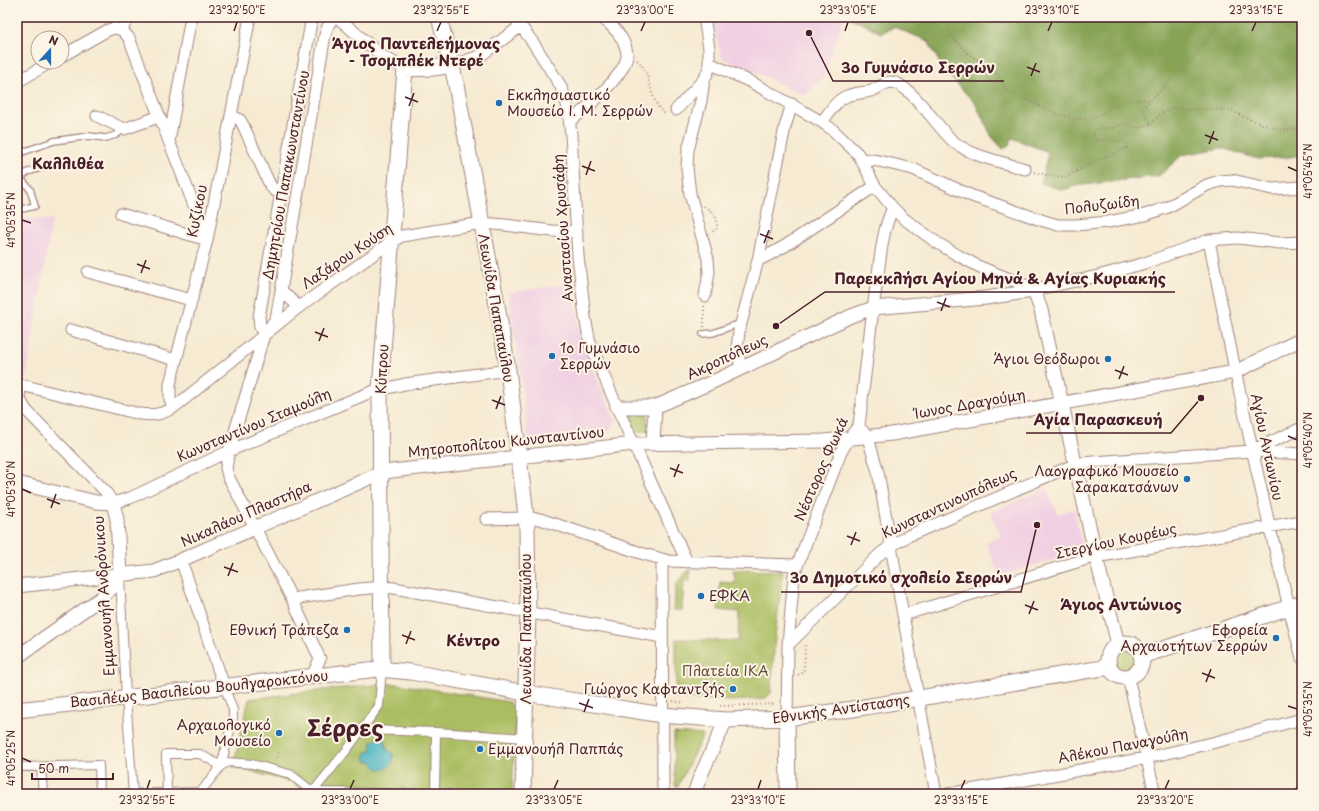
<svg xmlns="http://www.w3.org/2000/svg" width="1319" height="811" font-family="'Playpen Sans',sans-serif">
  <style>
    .built { fill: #f1d0e3 }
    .green { fill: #aabd60; stroke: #7a6e46 }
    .forest { fill: #87a456; stroke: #686240 }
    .water { fill: #45b3c1; stroke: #486976 }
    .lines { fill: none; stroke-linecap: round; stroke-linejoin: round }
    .service-casing { stroke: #a0847e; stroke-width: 8 }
    .pedestrian-casing { stroke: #a0847e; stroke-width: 10 }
    .minor-casing { stroke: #a0847e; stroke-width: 13 }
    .tertiary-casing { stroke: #a0847e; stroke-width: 15 }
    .secondary-casing { stroke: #a0847e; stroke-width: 17 }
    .path { stroke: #a0847e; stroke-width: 2; stroke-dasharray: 1 3; stroke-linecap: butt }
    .service { stroke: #fff; stroke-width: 5.5 }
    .pedestrian { stroke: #fff; stroke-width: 8 }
    .minor { stroke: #fff; stroke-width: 11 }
    .tertiary { stroke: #fff; stroke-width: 13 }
    .secondary { stroke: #fff; stroke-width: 15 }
    .ticks { fill: none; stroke: #4a1f2b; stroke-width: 1.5 }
    .poi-dot { fill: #1f6fb2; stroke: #fcf5e5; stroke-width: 1.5 }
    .labels { text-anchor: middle; stroke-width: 4; stroke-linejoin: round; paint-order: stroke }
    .poi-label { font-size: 14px; fill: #4a1f2b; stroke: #fcf5e5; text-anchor: end }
    .street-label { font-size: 14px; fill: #4a1f2b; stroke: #fcf5e5 }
    .park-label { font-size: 14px; fill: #674e3b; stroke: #fcf5e5 }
    .neighbourhood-label { font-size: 15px; font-weight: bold; fill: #4a1f2b; stroke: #fcf5e5 }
    .town-label { font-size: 22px; font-weight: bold; fill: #4a1f2b; stroke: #fcf5e5 }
    .leader { fill: none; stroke: #4a1f2b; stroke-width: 1.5 }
    .callout-dot { fill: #4a1f2b; stroke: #fcf5e5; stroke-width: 1.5 }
    .callout-label { font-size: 15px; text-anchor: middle; font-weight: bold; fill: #4a1f2b; stroke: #fcf5e5; stroke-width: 4; stroke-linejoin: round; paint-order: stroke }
    .neatline { fill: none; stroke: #4a1f2b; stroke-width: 1.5 }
    .ticks-label { font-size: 10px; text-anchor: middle; fill: #4a1f2b }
  </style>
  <rect width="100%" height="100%" fill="#fcf5e5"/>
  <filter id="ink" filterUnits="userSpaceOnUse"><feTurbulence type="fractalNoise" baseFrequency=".025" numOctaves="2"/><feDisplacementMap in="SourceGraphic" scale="8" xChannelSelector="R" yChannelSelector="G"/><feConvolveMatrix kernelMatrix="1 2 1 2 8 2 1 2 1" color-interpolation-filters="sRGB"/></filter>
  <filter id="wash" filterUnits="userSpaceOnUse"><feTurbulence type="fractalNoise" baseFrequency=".012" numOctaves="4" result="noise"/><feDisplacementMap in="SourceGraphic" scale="16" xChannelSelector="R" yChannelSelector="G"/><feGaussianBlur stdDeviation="0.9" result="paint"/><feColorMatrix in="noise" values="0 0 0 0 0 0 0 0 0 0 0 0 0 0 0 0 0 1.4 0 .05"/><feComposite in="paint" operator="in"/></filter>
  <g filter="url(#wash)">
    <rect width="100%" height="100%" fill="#f6ead2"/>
    <!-- built -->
    <path class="built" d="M711 17H844L823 77 805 96 750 70 722 58Z
      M17 218 52 220 26 379 17 377Z
      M572 283 581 340 615 421 611 431 528 441 520 372 508 293Z
      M1046 488 1058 514 1074 509 1083 551 999 576 986 542 1001 536 990 513Z"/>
    <!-- green -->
    <path class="green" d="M646 408 649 431 635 432 630 410Z
      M690 569V581H684L682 610H674L676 583Z
      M733 570 783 571 775 637 771 693 765 699 729 701 676 698V639L738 641 739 612 718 610 720 582 736 583Z
      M1112 660a13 13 0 1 1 26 0a13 13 0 1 1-26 0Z
      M384 684H398L509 702 514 709 516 717 512 794H308L292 782 233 767 249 699 323 690Z
      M674 733 703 735 678 786H675Z"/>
    <!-- forest -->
    <path class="forest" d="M849 17H1302V155L1290 157 1258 159 1221 148 1182 155 1159 176 1075 186 1063 190 1041 183 1048 152 1012 138 1009 145 1003 149 992 137 975 103 943 69 928 41 894 27 881 33Z"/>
    <!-- water -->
    <path class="water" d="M378 738C386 738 387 743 386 749 398 753 394 766 385 769 379 770 374 768 372 761L367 762 364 759 366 752 371 751 372 742Z"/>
  </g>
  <g filter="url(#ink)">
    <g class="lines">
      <!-- service casing -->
      <g class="service-casing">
        <path id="service" d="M17 154 54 141 89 136 106 138 116 135 124 129
          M17 178H20L28 172 44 167
          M17 182 20 178 30 189 35 206 22 209 17 207
          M703 334 713 333 741 323"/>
      </g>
      <!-- pedestrian casing -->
      <g class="pedestrian-casing">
        <path id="pedestrian" d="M120 576 126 697 133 794
          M362 730 436 732
          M221 766 228 762 252 764 290 774 313 792 454 794
          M17 767 99 765 100 794
          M41 767 43 794
          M115 794 200 792
          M167 794 166 754H200L221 766
          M199 794 221 766 233 718V710L224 686
          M311 794 346 751 379 706 382 669
          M435 794 436 732 525 738"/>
      </g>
      <!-- minor casing -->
      <g class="minor-casing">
        <path id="minor" d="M337 17 381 55 405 69
          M514 17 534 44 560 85 565 97 568 109 571 134 578 256 585 317 590 343 617 407 687 562
          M122 30 129 38 207 239
          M122 30 128 17
          M62 56 108 30 115 28 122 30
          M709 63 751 82 822 122 834 131 858 154 875 186 893 208 903 218 936 242 959 256 980 267 1027 286 1043 288 1098 276 1145 263 1209 240 1238 238 1280 243 1302 242
          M453 65 480 56 521 26
          M704 79 701 101 688 150 687 168 690 194 708 259 709 272 705 296
          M17 82 51 62
          M676 110 704 79 708 72 709 63V48L704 17
          M231 115 240 120 243 125 270 185 274 190 281 193
          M97 116 124 129 158 117
          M570 121C585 110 628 73 627 54 626 39 612 25 601 17
          M822 122C829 113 836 100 847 96 854 93 863 93 871 91 877 89 884 83 890 82 909 81 939 130 954 142 973 157 1002 162 1025 169
          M169 141 191 17
          M862 159 879 161 913 169 972 196 1044 221 1058 225H1076L1108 222 1145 215 1168 207 1207 185 1220 181 1232 180 1272 189 1302 187
          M121 214 207 240
          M1209 240C1236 380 1266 520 1302 658
          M758 260 765 257 785 246 875 186
          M88 272 191 300
          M281 290 299 307
          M71 330 176 360
          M264 335 260 327 259 317 312 17
          M741 368 737 350 739 331 758 260 785 127 792 104
          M17 384 140 414C155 416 164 414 177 405L299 307 391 242 402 236 482 223 505 225 552 231 577 232
          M20 385 19 398 26 410 105 491 113 503 130 498 229 451 371 392 405 384 508 370
          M173 408 170 399V384L207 240 250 17
          M863 431 868 438 878 472 903 615 936 794
          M1255 449 1302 428
          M486 519 526 518 540 519 644 554 669 561 797 565
          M662 559 663 794
          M181 560 224 686
          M292 599 359 589 382 587 394 588 662 637
          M903 615 1090 558 1302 521
          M788 645 881 553 891 546 908 536 1076 464 1093 462 1252 451 1302 454
          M312 676 320 659 292 599 228 476 226 468 229 451 264 335 275 320 277 314 325 35 328 26 333 17
          M1128 677 1155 794
          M787 718 788 645 794 574 841 452 848 440 859 425C865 377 870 328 877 280 881 256 882 230 893 208
          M948 794 1146 758 1216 742 1302 719
          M1301 794 1302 792"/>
      </g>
      <!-- tertiary casing -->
      <g class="tertiary-casing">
        <path id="tertiary" d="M1031 287 1036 296 1041 310 1096 557 1118 644
          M617 407H655
          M653 444 655 407 717 380 851 316 873 308 986 298 1033 291
          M17 483 96 502 113 503 117 519 120 575
          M17 586 154 571 181 560 381 473 392 471 634 444 824 441 892 434 1235 372 1302 339
          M17 657 101 598 111 589 120 575
          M694 794 700 777 726 720"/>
      </g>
      <!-- secondary casing -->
      <g class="secondary-casing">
        <path id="secondary" d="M439 17 455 79 496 299 508 370 524 498 527 527 528 612 523 794
          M1108 660a17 17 0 1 1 34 0a17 17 0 1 1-34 0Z
          M1142 656 1302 603
          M382 669 380 389 405 69 433 68 453 65
          M17 710 378 669 411 672 526 693 662 715 726 720 787 718 846 710 1109 667
          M787 718 788 794"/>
      </g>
      <!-- path -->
      <path class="path" d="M942 17 953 38 970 55 994 70 1007 91 1057 114 1076 119 1092 118 1103 113 1120 102 1151 99
        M637 60C654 75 646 99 666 115
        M1151 124 1162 113 1177 106 1186 109 1231 110 1244 117 1262 124 1281 130 1302 129
        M1034 172 1052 176 1066 177 1096 161 1127 148 1126 143 1122 141 1096 140 1093 133 1099 128H1113L1124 123 1137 128 1151 124 1142 108 1191 61 1223 17
        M704 206C713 212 720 218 716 230L711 232
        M704 327V305
        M798 675 804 671 805 643
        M673 701 684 703
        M720 706 776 704
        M276 761 279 750"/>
      <!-- service -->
      <use href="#service" class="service"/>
      <!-- pedestrian -->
      <use href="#pedestrian" class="pedestrian"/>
      <!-- minor -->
      <use href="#minor" class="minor"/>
      <!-- tertiary -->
      <use href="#tertiary" class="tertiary"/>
      <!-- secondary -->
      <use href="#secondary" class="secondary"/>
    </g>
  </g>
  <!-- ticks -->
  <path class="ticks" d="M234 31 237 22M437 31 441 22M641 31 645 22M845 31 848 22M1048 31 1052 22M1252 31 1256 22M1027 67 1040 72M1031 76 1036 63M405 97 418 102M409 106 414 93M1205 135 1218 140M1209 144 1214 131M582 166 595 171M1288 167 1297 171M586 175 591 161M22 220 31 223M760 234 773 239M764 243 769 230M137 264 150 269M141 273 146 260M937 302 950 307M941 311 946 298M315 332 328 337M319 341 324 328M1115 370 1128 375M1119 379 1124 366M492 400 505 405M496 409 501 396M1288 436 1297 440M670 468 683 473M674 477 679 464M22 489 31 493M47 499 60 504M51 508 56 494M847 536 860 541M851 545 856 532M224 567 238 572M228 576 233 563M1025 605 1038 610M1029 614 1034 601M402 635 415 640M406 644 411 631M1202 673 1215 678M1206 682 1211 669M579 703 593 708M1288 706 1297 709M584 712 589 699M22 758 31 762M147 789 150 780M350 789 354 780M554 789 558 780M758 789 761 780M961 789 965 780M1165 789 1169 780"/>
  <!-- markers -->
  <g class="poi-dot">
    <circle cx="499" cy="103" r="4"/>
    <circle cx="552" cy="356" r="4"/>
    <circle cx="1108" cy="359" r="4"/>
    <circle cx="1187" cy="479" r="4"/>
    <circle cx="701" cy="596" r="4"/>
    <circle cx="347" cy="630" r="4"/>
    <circle cx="1276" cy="638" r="4"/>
    <circle cx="733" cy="689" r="4"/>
    <circle cx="279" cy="733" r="4"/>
    <circle cx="480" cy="749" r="4"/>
  </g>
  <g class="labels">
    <!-- poi labels -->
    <g class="poi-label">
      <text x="507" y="100" text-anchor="start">Εκκλησιαστικό<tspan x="507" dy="16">Μουσείο Ι. Μ. Σερρών</tspan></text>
      <text x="560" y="353" text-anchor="start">1ο Γυμνάσιο<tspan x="560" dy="16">Σερρών</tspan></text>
      <text x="1100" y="364">Άγιοι Θεόδωροι</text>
      <text x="1179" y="476">Λαογραφικό Μουσείο<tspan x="1179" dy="16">Σαρακατσάνων</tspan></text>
      <text x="709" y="601" text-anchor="start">ΕΦΚΑ</text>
      <text x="339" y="635">Εθνική Τράπεζα</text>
      <text x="1268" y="635">Εφορεία<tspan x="1268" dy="16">Αρχαιοτήτων Σερρών</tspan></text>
      <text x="725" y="694">Γιώργος Καφταντζής</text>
      <text x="271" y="730">Αρχαιολογικό<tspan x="271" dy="16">Μουσείο</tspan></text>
      <text x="488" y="754" text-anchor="start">Εμμανουήλ Παππάς</text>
    </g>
    <!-- street labels -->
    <g class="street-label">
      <text transform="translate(286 175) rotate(-80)" y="5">Δημητρίου Παπακωνσταντίνου</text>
      <text transform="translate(1102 205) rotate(-7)" y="5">Πολυζωίδη</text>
      <text transform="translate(197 211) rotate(-79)" y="5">Κυζίκου</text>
      <text transform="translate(563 228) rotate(-94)" y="5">Αναστασίου Χρυσάφη</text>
      <text transform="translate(347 256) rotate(-34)" y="5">Λαζάρου Κούση</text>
      <text transform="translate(496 308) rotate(80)" y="5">Λεωνίδα Παπαπαύλου</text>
      <text transform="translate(727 357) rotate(-25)" y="5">Ακροπόλεως</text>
      <text transform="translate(382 369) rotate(-87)" y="5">Κύπρου</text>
      <text transform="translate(970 404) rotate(-10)" y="5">Ίωνος Δραγούμη</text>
      <text transform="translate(254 425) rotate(-23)" y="5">Κωνσταντίνου Σταμούλη</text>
      <text transform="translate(506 442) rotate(-6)" y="5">Μητροπολίτου Κωνσταντίνου</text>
      <text transform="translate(1267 447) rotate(78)" y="5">Αγίου Αντωνίου</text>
      <text transform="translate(821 469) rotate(-66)" y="5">Νέστορος Φωκά</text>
      <text transform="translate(949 503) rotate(-25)" y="5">Κωνσταντινουπόλεως</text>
      <text transform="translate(246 514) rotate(-24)" y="5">Νικαλάου Πλαστήρα</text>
      <text transform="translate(1116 541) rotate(-12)" y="5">Στεργίου Κουρέως</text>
      <text transform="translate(104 596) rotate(-94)" y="5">Εμμανουήλ Ανδρόνικου</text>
      <text transform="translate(526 629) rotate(-90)" y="5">Λεωνίδα Παπαπαύλου</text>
      <text transform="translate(199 689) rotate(-6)" y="5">Βασιλέως Βασιλείου Βουλγαροκτόνου</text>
      <text transform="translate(841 709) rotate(-8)" y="5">Εθνικής Αντίστασης</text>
      <text transform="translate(1123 746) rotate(-11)" y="5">Αλέκου Παναγούλη</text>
    </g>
    <!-- park labels -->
    <g class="park-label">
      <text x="725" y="676">Πλατεία ΙΚΑ</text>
    </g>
    <!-- neighbourhood labels -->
    <g class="neighbourhood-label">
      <text x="416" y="49">Άγιος Παντελεήμονας<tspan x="416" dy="17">- Τσομπλέκ Ντερέ</tspan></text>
      <text x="68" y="169">Καλλιθέα</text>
      <text x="1121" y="610">Άγιος Αντώνιος</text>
      <text x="473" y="646">Κέντρο</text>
    </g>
    <!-- town labels -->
    <g class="town-label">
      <text x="345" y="736">Σέρρες</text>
    </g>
  </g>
  <!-- callouts -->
  <path class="leader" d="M809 33L833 81H1004M776 326L825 292H1175M1201 398L1171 433H1026M1037 525L1021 592H781"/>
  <g class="callout-dot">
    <circle cx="809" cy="33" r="4"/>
    <circle cx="776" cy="326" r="4"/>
    <circle cx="1201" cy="398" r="4"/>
    <circle cx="1037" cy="525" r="4"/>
  </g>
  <g class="callout-label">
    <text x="918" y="73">3ο Γυμνάσιο Σερρών</text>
    <text x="1000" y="284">Παρεκκλήσι Αγίου Μηνά &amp; Αγίας Κυριακής</text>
    <text x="1098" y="425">Αγία Παρασκευή</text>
    <text x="901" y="583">3ο Δημοτικό σχολείο Σερρών</text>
  </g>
  <!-- margin -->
  <rect width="1319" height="811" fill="none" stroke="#fcf5e5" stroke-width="44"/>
  <!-- north arrow -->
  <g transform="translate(50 50) rotate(21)"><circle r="19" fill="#fcf5e5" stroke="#b59f9b"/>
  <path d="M0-3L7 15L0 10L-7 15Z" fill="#1f6fb2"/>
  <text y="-6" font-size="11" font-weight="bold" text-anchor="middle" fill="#4a1f2b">N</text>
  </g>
  <!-- scale -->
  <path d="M32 773v6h81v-6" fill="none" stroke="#4a1f2b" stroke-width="2"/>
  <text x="38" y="773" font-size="12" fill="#4a1f2b" stroke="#fcf5e5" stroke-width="3" paint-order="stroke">50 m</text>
  <rect x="22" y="22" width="1275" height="767" class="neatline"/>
  <g class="ticks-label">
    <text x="237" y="14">23°32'50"E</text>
    <text x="441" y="14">23°32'55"E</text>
    <text x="645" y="14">23°33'00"E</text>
    <text x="848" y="14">23°33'05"E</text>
    <text x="1052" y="14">23°33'10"E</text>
    <text x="1256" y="14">23°33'15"E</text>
    <text transform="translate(1308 171) rotate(-90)" y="4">41°05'45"N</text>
    <text transform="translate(11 220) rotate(-90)" y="4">41°05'35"N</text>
    <text transform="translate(1308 440) rotate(-90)" y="4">41°05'40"N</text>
    <text transform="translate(11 489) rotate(-90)" y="4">41°05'30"N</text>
    <text transform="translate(1308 709) rotate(-90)" y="4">41°05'35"N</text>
    <text transform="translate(11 758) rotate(-90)" y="4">41°05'25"N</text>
    <text x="147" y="804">23°32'55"E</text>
    <text x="350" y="804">23°33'00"E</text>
    <text x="554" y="804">23°33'05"E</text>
    <text x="758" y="804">23°33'10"E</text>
    <text x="961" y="804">23°33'15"E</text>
    <text x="1165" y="804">23°33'20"E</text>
  </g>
</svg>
